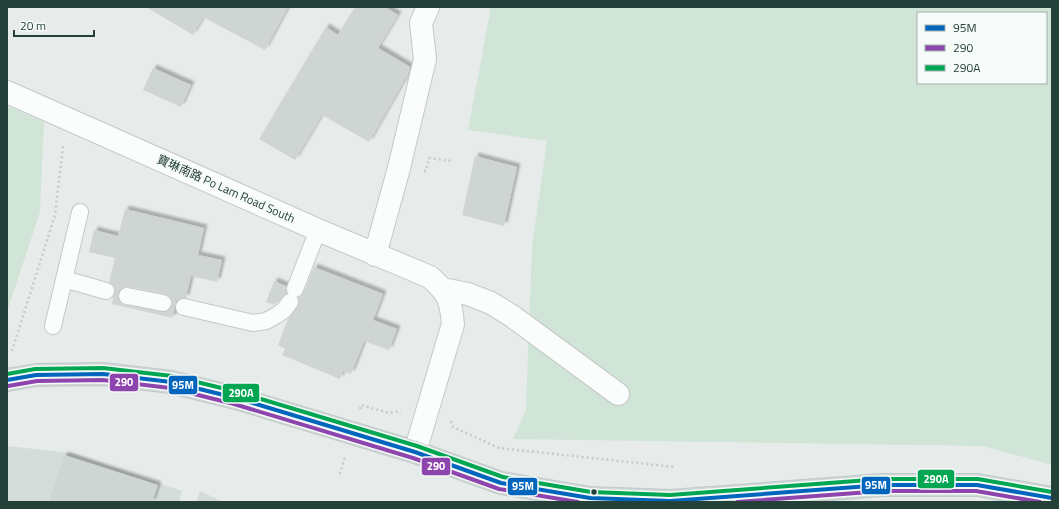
<svg xmlns="http://www.w3.org/2000/svg" width="1059" height="509" font-family="'Titillium Web','Noto Sans TC',sans-serif">
  <style>
    .built { fill: #d5ddda }
    .green { fill: #d0e5d7; fill-rule: evenodd }
    .building { fill: #ced5d3; fill-rule: evenodd; filter: url(#shadow) }
    .lines { fill: none; stroke-linecap: round; stroke-linejoin: round }
    .lane-casing { stroke: #c4c9c7; stroke-width: 18 }
    .street-casing { stroke: #c4c9c7; stroke-width: 24 }
    .primary-casing { stroke: #c2cbc9; stroke-width: 24 }
    .path { stroke: #c2ccc9; stroke-width: 2.5; stroke-dasharray: 2 3; stroke-linecap: butt }
    .lane { stroke: #fbfcfc; stroke-width: 16 }
    .street { stroke: #fbfcfc; stroke-width: 22 }
    .primary { stroke: #ced7d5; stroke-width: 22 }
    .bus-1-casing { stroke: #f6faf8; stroke-width: 7 }
    .bus-2-casing { stroke: #f6faf8; stroke-width: 7 }
    .bus-3-casing { stroke: #f6faf8; stroke-width: 7 }
    .bus-1 { stroke: #0065bd; stroke-width: 4 }
    .bus-2 { stroke: #8e44ad; stroke-width: 4 }
    .bus-3 { stroke: #00a651; stroke-width: 4 }
    .bus-dot { fill: #234139; stroke: #f6faf8; stroke-width: 1.5 }
    .labels { text-anchor: middle; stroke-width: 3.5; stroke-linejoin: round; paint-order: stroke }
    .street-label { font-size: 12px; fill: #234139; stroke: #f6faf8 }
    .line-badge { stroke: #f6faf8; stroke-width: 1.5 }
    .badge-label { font-size: 11px; text-anchor: middle; font-weight: bold; fill: #fff }
  </style>
  <defs>
    <filter id="shadow"><feDropShadow dx="3.5" dy="-3.5" stdDeviation="1" flood-color="#0004"/></filter>
  </defs>
  <rect width="100%" height="100%" fill="#e7ecea"/>
  <!-- built -->
  <path class="built" d="M7 446 72 453 182 491 179 502H7Z
    M200 491 224 502H196Z"/>
  <!-- green -->
  <path class="green" d="M491 7H1052V465L983 446 513 439 526 410 532 246 547 141 468 130ZM918 13H1046V83H918Z
    M7 106 44 122 40 212 7 312Z"/>
  <!-- building -->
  <path class="building" d="M146 7H288L265 50 203 17 193 35Z
    M355 7H385L398 15 378 48 410 67 409 72 369 142 322 115 295 160 259 139 326 27 338 35Z
    M153 68 191 85 181 107 143 90Z
    M475 156 517 167 504 226 462 215Z
    M125 209 204 228 198 255 222 260 217 282 191 276 186 298H181L177 301 175 305 173 318 112 304 115 289 113 285 109 282 115 258 89 252 94 230 118 236ZM124 287H129L165 294 169 296 172 300V305L170 309 166 312H162L125 305 121 303 118 299V295L120 290Z
    M314 267 383 294 373 320 397 329 389 350 364 341 351 374 343 371 340 379 282 355 285 349 278 345 288 319 298 307 299 303 298 298 304 292Z
    M274 281 286 286 287 293 274 305 266 302Z
    M64 455 158 485 152 502H49Z"/>
  <g class="lines">
    <!-- lane casing -->
    <g class="lane-casing">
      <path id="lane" d="M64 279 106 291
        M295 289 318 230
        M127 296 163 303
        M184 307 253 323 266 321 277 315 284 310 290 302
        M53 326 80 212"/>
    </g>
    <!-- street casing -->
    <g class="street-casing">
      <path id="street" d="M7 92 318 230 430 277C448 293 451 300 453 324L415 452
        M375 255 399 168 425 59 421 23 428 7
        M443 289 468 294 491 303 512 316 618 394"/>
    </g>
    <!-- primary casing -->
    <g class="primary-casing">
      <path id="primary" d="M7 380 36 375 103 374 171 382 236 398 415 452 501 483 590 498 670 501 883 485H977L1052 498"/>
    </g>
    <!-- path -->
    <path class="path" d="M424 171H426L429 158 452 161
      M12 351 55 215 63 145
      M360 409 361 405 389 413 401 411
      M451 421 453 427 499 448 675 467
      M340 474 345 456"/>
    <!-- lane -->
    <use href="#lane" class="lane"/>
    <!-- street -->
    <use href="#street" class="street"/>
    <!-- primary -->
    <use href="#primary" class="primary"/>
    <!-- bus-1 casing -->
    <g class="bus-1-casing">
      <path id="bus-1" d="M7 380 36 375 103 374 171 382 236 398 415 452 501 483 590 498 670 501 883 485H977L1052 498"/>
    </g>
    <!-- bus-2 casing -->
    <g class="bus-2-casing">
      <path id="bus-2" d="M8 386 37 381 103 380 170 388 234 404 413 458 499 489 578 502
        M737 502 883 491H976L1040 502"/>
    </g>
    <!-- bus-3 casing -->
    <g class="bus-3-casing">
      <path id="bus-3" d="M7 374 35 369 103 368 172 376 238 392 417 446 503 477 591 492 670 495 883 479H978L1052 492"/>
    </g>
    <!-- bus-1 -->
    <use href="#bus-1" class="bus-1"/>
    <!-- bus-2 -->
    <use href="#bus-2" class="bus-2"/>
    <!-- bus-3 -->
    <use href="#bus-3" class="bus-3"/>
  </g>
  <!-- markers -->
  <circle class="bus-dot" cx="594" cy="492" r="3.5"/>
  <g class="labels">
    <!-- street labels -->
    <g class="street-label">
      <text transform="translate(226 189) rotate(24)" y="4">寶琳南路 Po Lam Road South</text>
    </g>
  </g>
  <g class="line-badge">
    <rect x="109" y="373" width="30" height="19" rx="4" fill="#8e44ad"/>
    <rect x="168" y="375" width="30" height="20" rx="4" fill="#0065bd"/>
    <rect x="222" y="383" width="38" height="20" rx="4" fill="#00a651"/>
    <rect x="421" y="457" width="30" height="19" rx="4" fill="#8e44ad"/>
    <rect x="917" y="469" width="38" height="20" rx="4" fill="#00a651"/>
    <rect x="861" y="476" width="30" height="19" rx="4" fill="#0065bd"/>
    <rect x="507" y="477" width="31" height="19" rx="4" fill="#0065bd"/>
  </g>
  <g class="badge-label">
    <text x="124" y="386">290</text>
    <text x="183" y="389">95M</text>
    <text x="241" y="397">290A</text>
    <text x="436" y="470">290</text>
    <text x="936" y="483">290A</text>
    <text x="876" y="489">95M</text>
    <text x="523" y="490">95M</text>
  </g>
  <!-- border -->
  <rect width="1059" height="509" fill="none" stroke="#234139" stroke-width="16"/>
  <!-- legend -->
  <rect x="917" y="12" width="130" height="72" fill="#f6faf8" stroke="#a2b0ac"/>
  <rect x="925" y="25" width="20" height="6" fill="#0065bd" stroke="#a2b0ac"/>
  <text x="953" y="32" font-size="12" fill="#234139">95M</text>
  <rect x="925" y="45" width="20" height="6" fill="#8e44ad" stroke="#a2b0ac"/>
  <text x="953" y="52" font-size="12" fill="#234139">290</text>
  <rect x="925" y="65" width="20" height="6" fill="#00a651" stroke="#a2b0ac"/>
  <text x="953" y="72" font-size="12" fill="#234139">290A</text>
  <!-- scale -->
  <path d="M14 30v6h80v-6" fill="none" stroke="#234139" stroke-width="2"/>
  <text x="20" y="30" font-size="12" fill="#234139" stroke="#f6faf8" stroke-width="3" paint-order="stroke">20 m</text>
</svg>
